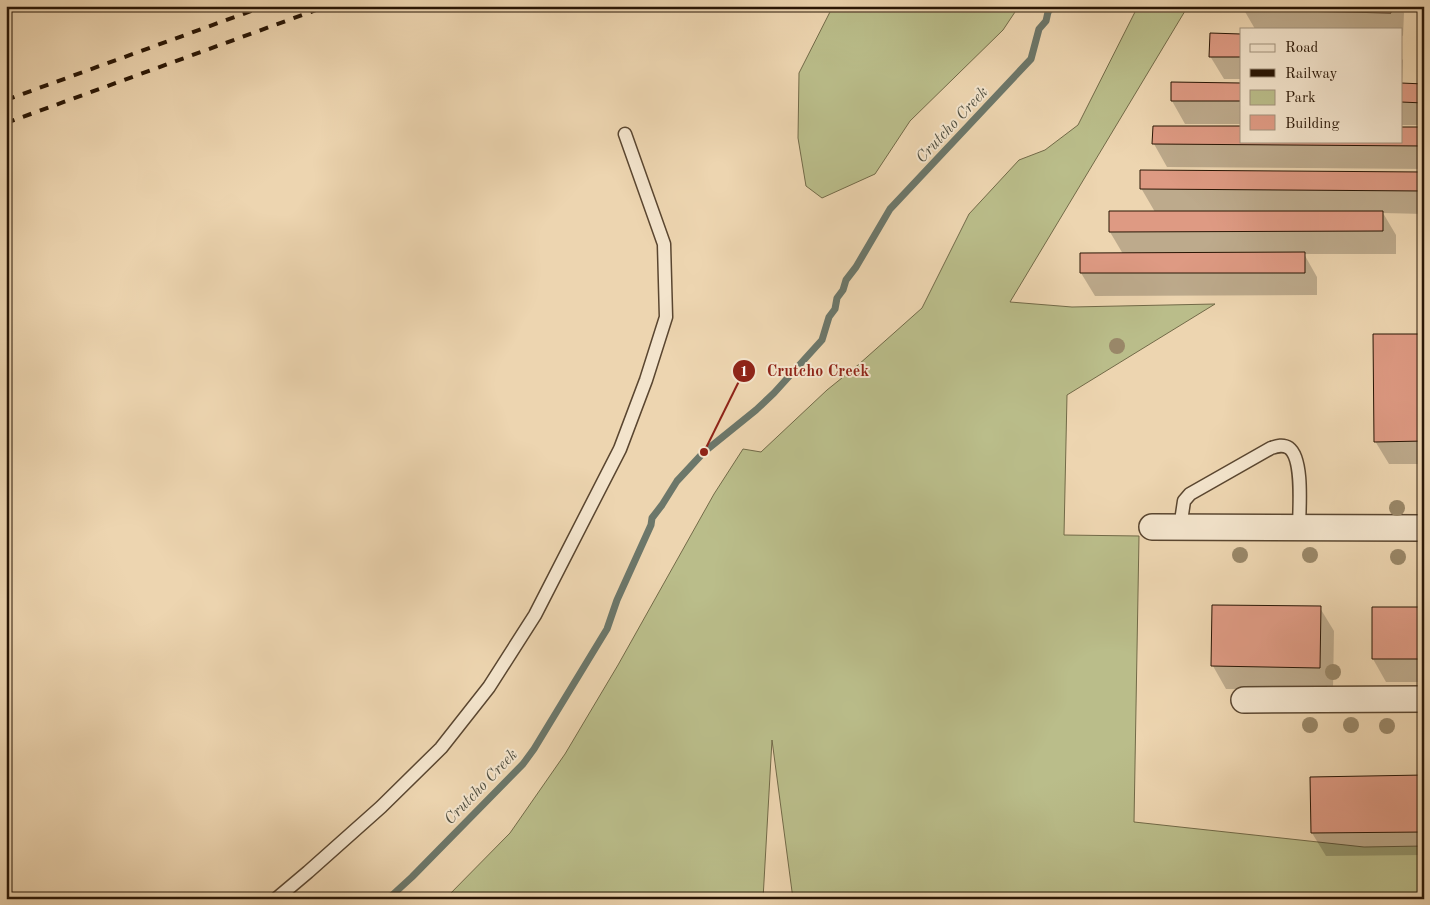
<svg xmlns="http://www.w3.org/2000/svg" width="1430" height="905" font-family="'Old Standard TT',serif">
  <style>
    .green { fill: #babd8a; stroke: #726a48 }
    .shadow { fill: #0003 }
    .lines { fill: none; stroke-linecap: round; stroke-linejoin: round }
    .stream { stroke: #6c776a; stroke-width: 7 }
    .building { fill: #de9a83; stroke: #291605 }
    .lane-casing { stroke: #5a4630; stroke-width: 15 }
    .street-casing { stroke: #5a4630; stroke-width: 28 }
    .lane { stroke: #f3e4cc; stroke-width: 12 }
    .street { stroke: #f3e4cc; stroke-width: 25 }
    .rail { stroke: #291605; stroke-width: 4; stroke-dasharray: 9 9; stroke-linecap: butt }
    .tree { fill: #998768 }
    .labels { text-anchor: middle; stroke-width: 4; stroke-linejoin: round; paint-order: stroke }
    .water-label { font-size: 16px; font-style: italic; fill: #504f40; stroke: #f3e4cc }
    .leader { fill: none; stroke: #8f2418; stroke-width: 2 }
    .callout-dot { fill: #8f2418; stroke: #f3e4cc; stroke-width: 2 }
    .mark-label { font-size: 15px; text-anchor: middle; font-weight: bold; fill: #fff }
    .callout-label { font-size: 16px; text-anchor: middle; font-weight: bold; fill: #8f2418; stroke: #f3e4cc; stroke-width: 4; stroke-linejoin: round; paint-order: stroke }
  </style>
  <rect width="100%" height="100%" fill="#edd5b0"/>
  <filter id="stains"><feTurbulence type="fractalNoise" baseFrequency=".004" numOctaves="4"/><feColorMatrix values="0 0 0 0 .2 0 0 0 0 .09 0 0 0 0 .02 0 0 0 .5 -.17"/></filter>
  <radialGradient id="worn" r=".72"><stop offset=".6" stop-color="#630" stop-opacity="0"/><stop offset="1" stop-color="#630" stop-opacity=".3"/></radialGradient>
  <!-- green -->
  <path class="green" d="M833 6H1019L1003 30 910 121 875 174 822 198 806 186 798 138 799 73Z
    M1138 6H1188L1010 302 1072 307 1215 304 1067 395 1064 535 1139 536 1134 822 1364 847 1424 846V899H793L772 740 763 899H445L510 833 565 754 618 665 714 494 743 449 761 452 827 390 858 365 922 308 969 214 1019 160 1045 150 1078 125Z"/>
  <!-- shadow -->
  <path class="shadow" d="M1244 6H1400L1404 13 1403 36 1401 35V29H1255L1244 10Z
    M1211 34 1241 35V79H1224L1210 56Z
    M1401 58 1403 60 1402 82 1401 81Z
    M1172 83 1241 84V124H1185L1172 101Z
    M1401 85H1424V125H1401Z
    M1154 127H1241V141H1401L1424 128V169L1167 167 1154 144Z
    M1424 173V214L1383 213 1396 235V254H1304L1317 277V295L1095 296 1081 273 1123 254 1110 232 1155 212 1141 188Z
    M1424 335V464H1389L1375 441Z
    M1320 608 1334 631 1333 690 1226 689 1213 666Z
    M1424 608V682H1386L1373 659Z
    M1424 777V855L1326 856 1312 833Z"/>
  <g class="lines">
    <!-- stream -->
    <path class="stream" d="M388 899 412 877 523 764 534 749 607 629 617 600 651 525 652 518 662 505 677 481 704 452 756 410 774 393 822 340 829 317 835 309 837 298 843 290 846 280 856 267 890 209 1031 59 1039 29 1046 21 1048 12 1053 6"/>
  </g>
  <!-- building -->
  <path class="building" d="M1243 6H1391V13L1243 10Z
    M1210 33 1241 34V57H1209Z
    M1419 35H1424V59H1419Z
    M1171 82 1241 83V101H1171Z
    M1401 83 1424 84V103L1401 102Z
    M1153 126H1241V141H1401V127H1424V146L1152 144Z
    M1140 170 1424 172V191L1140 189Z
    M1109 211H1383V231L1109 232Z
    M1305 252V273H1080V253Z
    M1373 334H1424V441L1374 442Z
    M1212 605 1321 606 1320 668 1211 666Z
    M1372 607H1424V659H1372Z
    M1424 775V832L1311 833 1310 777Z"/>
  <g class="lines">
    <!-- lane casing -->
    <g class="lane-casing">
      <path id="lane" d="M1180 528 1184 501 1190 494 1271 448C1277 446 1283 444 1289 448 1304 459 1299 511 1299 528
        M276 899 308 872 381 807 441 748 489 687 535 615 620 449 646 380 666 317 664 244 625 134"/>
    </g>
    <!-- street casing -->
    <g class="street-casing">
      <path id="street" d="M1152 527 1424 528
        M1244 700 1424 699"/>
    </g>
    <!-- lane -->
    <use href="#lane" class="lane"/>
    <!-- street -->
    <use href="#street" class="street"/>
    <!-- rail -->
    <path class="rail" d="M6 100 265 6
      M6 123 327 6"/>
  </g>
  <!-- trees -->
  <g class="tree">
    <circle cx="1117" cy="346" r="8"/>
    <circle cx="1397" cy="508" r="8"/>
    <circle cx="1240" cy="555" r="8"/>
    <circle cx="1310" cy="555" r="8"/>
    <circle cx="1398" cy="557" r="8"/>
    <circle cx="1333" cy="672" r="8"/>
    <circle cx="1310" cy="725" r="8"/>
    <circle cx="1351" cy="725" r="8"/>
    <circle cx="1387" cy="726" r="8"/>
  </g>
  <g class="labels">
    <!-- water labels -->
    <g class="water-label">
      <text transform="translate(951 124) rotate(-47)" y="6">Crutcho Creek</text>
      <text transform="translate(480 786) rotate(-46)" y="6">Crutcho Creek</text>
    </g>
  </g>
  <!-- callouts -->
  <path class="leader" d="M704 452L744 371"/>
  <g class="callout-dot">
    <circle cx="704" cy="452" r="5"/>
    <circle cx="744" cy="371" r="12"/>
  </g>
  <g class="mark-label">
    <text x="744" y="376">1</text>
  </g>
  <g class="callout-label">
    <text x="818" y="376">Crutcho Creek</text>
  </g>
  <!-- margin -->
  <rect width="1430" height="905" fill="none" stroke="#edd5b0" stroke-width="25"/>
  <rect x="8" y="8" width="1415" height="890" fill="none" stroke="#291605" stroke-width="2.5"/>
  <rect x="12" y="12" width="1405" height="880" fill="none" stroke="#291605"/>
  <!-- legend -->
  <rect x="1240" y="28" width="162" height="115" fill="#f3e4cc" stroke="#a2927c"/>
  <rect x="1250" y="44" width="25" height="8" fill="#f3e4cc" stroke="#a2927c"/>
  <text x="1285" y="52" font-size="15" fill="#291605">Road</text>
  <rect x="1250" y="69" width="25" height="8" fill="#291605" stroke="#a2927c"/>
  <text x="1285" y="78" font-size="15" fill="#291605">Railway</text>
  <rect x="1250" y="90" width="25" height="15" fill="#babd8a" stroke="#a2927c"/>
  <text x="1285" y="102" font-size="15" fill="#291605">Park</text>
  <rect x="1250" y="115" width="25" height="15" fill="#de9a83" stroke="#a2927c"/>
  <text x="1285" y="128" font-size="15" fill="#291605">Building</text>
  <rect width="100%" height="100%" filter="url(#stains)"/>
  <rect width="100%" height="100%" fill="url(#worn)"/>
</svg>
